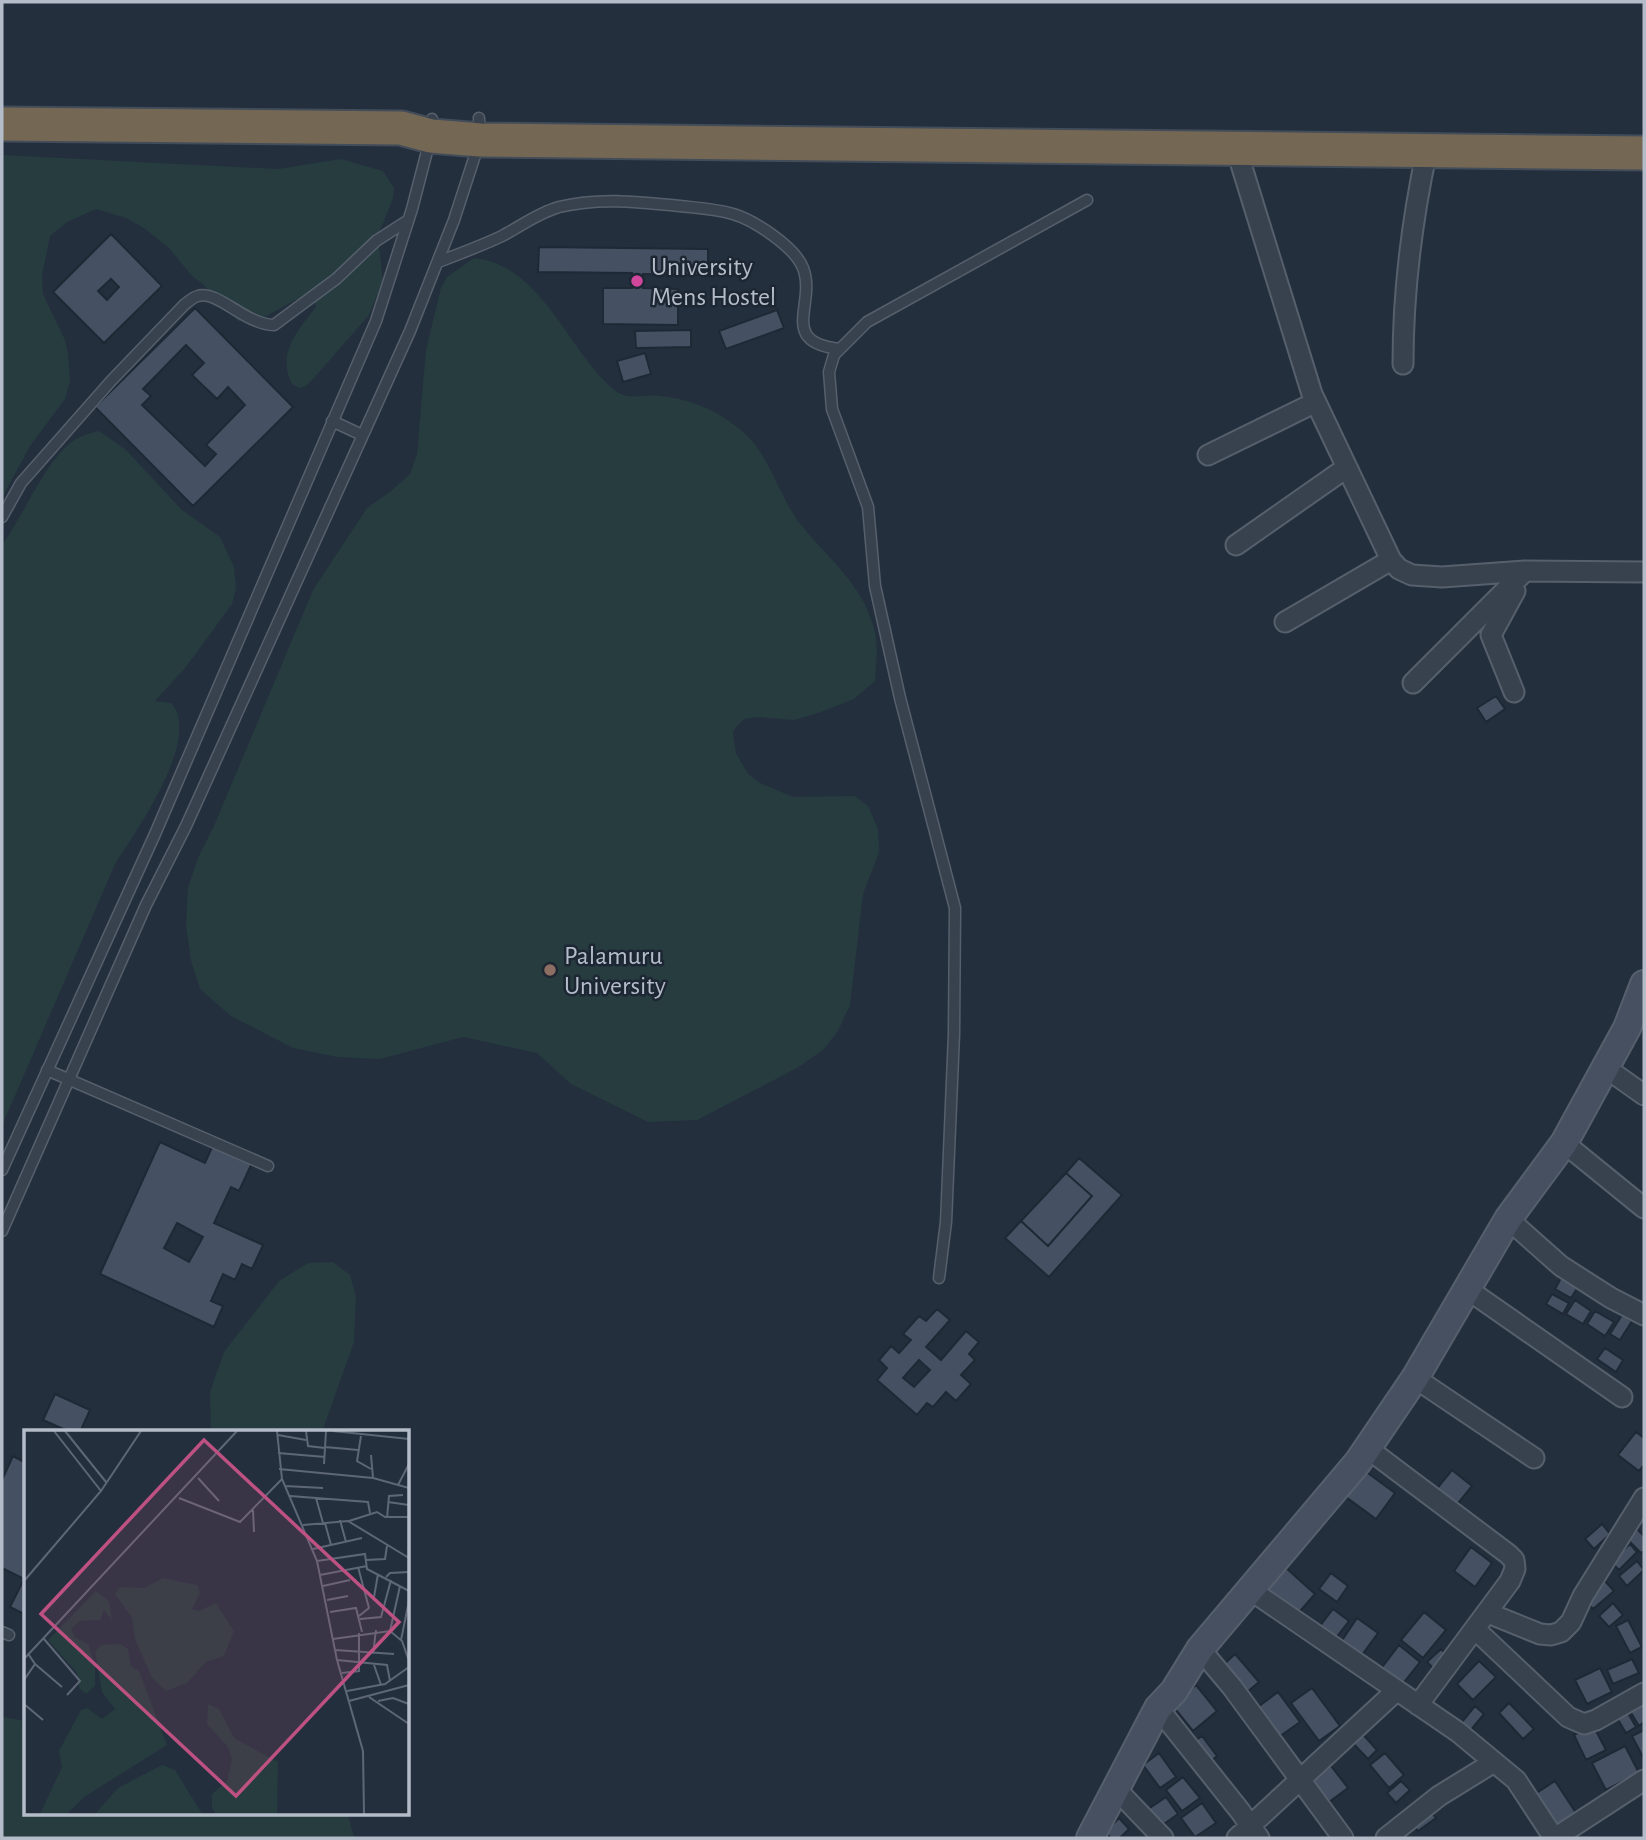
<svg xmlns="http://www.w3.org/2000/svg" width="1646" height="1840" font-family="'Alegreya Sans',sans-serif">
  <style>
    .green { fill: #263c3f }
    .building { fill: #455162; stroke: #1f2835; stroke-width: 2; fill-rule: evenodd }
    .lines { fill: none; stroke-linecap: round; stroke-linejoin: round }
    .lane-casing { stroke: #565f6c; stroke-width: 13 }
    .street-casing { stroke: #565f6c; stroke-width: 23 }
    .secondary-casing { stroke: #565f6c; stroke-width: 30 }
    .highway-casing { stroke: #434c59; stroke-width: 37 }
    .lane { stroke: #38414e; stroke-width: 10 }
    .street { stroke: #38414e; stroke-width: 19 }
    .secondary { stroke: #465061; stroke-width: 26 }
    .highway { stroke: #746855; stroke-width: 33 }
    .hotel-dot { fill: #d1479c; stroke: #1d2633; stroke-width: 2.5 }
    .education-dot { fill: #8d6e63; stroke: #1d2633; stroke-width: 2.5 }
    .labels { text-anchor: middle; stroke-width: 5; stroke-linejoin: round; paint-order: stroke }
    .poi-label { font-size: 26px; fill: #b4bcc9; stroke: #1d2633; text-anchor: start }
    .inset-road { fill: none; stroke: #5e6776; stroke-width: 2 }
    .view { fill: #bd5182; fill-opacity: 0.15; stroke: #bd5182; stroke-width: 3.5 }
    .inset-edge { fill: none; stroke: #b4bcc9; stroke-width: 3.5 }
  </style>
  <rect width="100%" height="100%" fill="#242f3e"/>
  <!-- green -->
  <path class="green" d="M2 155 278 169 341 159 383 171 394 188 393 198 378 236 383 281 369 315 314 378 306 386 299 388 292 384C276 354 298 330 316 307L314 298 308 295 301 297 253 323 238 321 222 306 203 284 193 277 169 248 144 228 126 218 96 209 67 222 50 236 42 275 43 294 65 340 68 353 70 382 65 399 30 446 2 498Z
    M474 258C542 265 567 350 614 390 627 401 644 394 660 396 677 397 700 404 716 413 728 419 744 432 753 442 770 462 782 499 798 521 821 551 851 574 867 609 880 640 877 649 875 681L854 699 821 712 794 720 757 717 744 719 735 728 733 733 736 753 748 774 760 783 793 797 855 796 868 806 878 829 879 852 863 894 850 1005 838 1031 823 1050 797 1068 697 1120 648 1122 571 1084 537 1053 463 1037 380 1059 337 1057 293 1048 231 1016 200 989 191 961 186 925 188 888 198 858 214 826 313 590 367 508 391 491 410 474 417 454 426 350 441 288 447 277Z
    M99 431 126 450 182 510 220 537 234 567 236 588 232 604 186 667 155 701 171 703C203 737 135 833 115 864L2 1126V545C23 516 44 465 69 444 78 436 88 434 99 431Z
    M333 1262 350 1275 356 1297 354 1342 322 1432H211L210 1392 224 1352 279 1281 308 1263Z
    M2 1717 26 1721V1814H348L354 1838H2Z"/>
  <!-- building -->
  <path class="building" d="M111 234 162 286 104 343 53 292ZM111 279 119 287 107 300 98 291Z
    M539 247 708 249V275L643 274V288L678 289V325L603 324V288H632V273L538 272Z
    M195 308 293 407 193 506 95 407ZM186 345 204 363 192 375 217 399 228 387 245 405 206 445 216 454 205 466 142 405 151 396 143 389Z
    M777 310 784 328 726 349 719 331Z
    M691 330V347L636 348 635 331Z
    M645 353 651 374 623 382 617 361Z
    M1496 696 1505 709 1486 722 1477 708Z
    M160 1142 205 1163 213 1145 252 1163 239 1191 231 1187 214 1223 263 1245 252 1269 242 1264 235 1280 223 1274 211 1301 223 1306 214 1327 100 1274ZM177 1223 203 1237 189 1262 164 1248Z
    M1079 1158 1122 1195 1049 1277 1005 1238 1021 1221 1048 1246 1092 1196 1066 1173Z
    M1066 1173 1092 1196 1048 1246 1021 1221Z
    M1561 1278 1578 1287 1571 1298 1555 1289Z
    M1552 1294 1569 1303 1563 1314 1546 1304Z
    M1575 1300 1591 1311 1583 1324 1566 1314Z
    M937 1309 950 1320 926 1347 941 1360 966 1331 979 1342 969 1354 975 1360 961 1375 971 1384 956 1401 946 1392 933 1407 927 1403 917 1415 877 1380 887 1368 879 1360 891 1346 899 1353 911 1340 903 1334 919 1316 926 1321ZM919 1360 930 1370 914 1387 903 1378Z
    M1595 1311 1614 1322 1605 1336 1587 1324Z
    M1622 1315 1632 1321 1620 1340 1610 1334Z
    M1605 1348 1623 1360 1616 1372 1597 1359Z
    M55 1394 90 1410 80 1432H70L43 1420Z
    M1636 1432 1644 1438V1465L1639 1471 1618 1455Z
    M13 1456 26 1463V1580L2 1568V1480Z
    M1452 1470 1472 1486 1455 1507 1435 1491Z
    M1365 1471 1395 1493 1376 1519 1346 1497Z
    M1602 1524 1610 1534 1594 1549 1585 1539Z
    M1635 1527 1644 1536V1551L1641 1553 1625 1537Z
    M1630 1544 1637 1552 1619 1570 1611 1562Z
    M1471 1547 1492 1563 1475 1587 1454 1571Z
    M1637 1561 1644 1570 1627 1586 1619 1576Z
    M1285 1567 1315 1594 1294 1618 1264 1591Z
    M1331 1573 1348 1586 1337 1602 1319 1589Z
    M24 1579 26 1580V1615L10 1607Z
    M1605 1581 1614 1591 1593 1609 1584 1599Z
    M1613 1603 1623 1615 1609 1627 1599 1616Z
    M1333 1609 1349 1621 1332 1643 1316 1631Z
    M1424 1612 1446 1630 1423 1658 1401 1640Z
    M1357 1618 1378 1633 1359 1659 1339 1645Z
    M1628 1620 1642 1647 1630 1653 1616 1626Z
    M1399 1645 1420 1662 1401 1686 1380 1670Z
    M1441 1649 1451 1659 1437 1672 1427 1662Z
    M1235 1654 1259 1682 1246 1693 1222 1666Z
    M1632 1659 1639 1673 1613 1684 1607 1670Z
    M1479 1661 1496 1677 1473 1700 1457 1684Z
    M1600 1668 1612 1692 1587 1704 1575 1680Z
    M1196 1685 1217 1711 1193 1731 1172 1705Z
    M1312 1688 1340 1726 1319 1741 1291 1703Z
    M1278 1692 1300 1722 1276 1739 1255 1709Z
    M1644 1695V1722L1639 1726 1627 1706Z
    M1509 1703 1534 1729 1523 1739 1499 1713Z
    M1475 1706 1484 1714 1466 1736 1457 1728Z
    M1625 1708 1636 1727 1626 1733 1614 1713Z
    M1593 1725 1606 1750 1586 1760 1574 1735Z
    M1358 1729 1377 1750 1368 1759 1348 1738Z
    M1644 1730V1759L1632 1736Z
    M1202 1736 1217 1756 1209 1763 1193 1742Z
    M1625 1746 1639 1773 1606 1790 1592 1763Z
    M1159 1753 1176 1777 1160 1788 1143 1765Z
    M1385 1753 1404 1775 1389 1788 1370 1765Z
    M1328 1762 1348 1788 1329 1802 1309 1776Z
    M1183 1777 1200 1798 1182 1811 1166 1790Z
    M1401 1781 1410 1790 1396 1803 1387 1793Z
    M1555 1781 1578 1816 1555 1831 1532 1796Z
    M1166 1797 1178 1814 1157 1829 1144 1812Z
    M1202 1803 1216 1823 1195 1837 1181 1818Z
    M1429 1809 1436 1818 1418 1831 1411 1822Z
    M1119 1818 1129 1829 1120 1838H1111L1105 1832Z"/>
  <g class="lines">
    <!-- lane casing -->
    <g class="lane-casing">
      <path id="lane" d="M438 262C459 254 481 246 502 236 521 226 538 213 559 207 599 197 640 202 680 206 698 208 716 209 733 214 754 220 795 247 803 268 817 304 777 342 840 349
        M332 421 362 435
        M2 517 21 483 111 381 184 305C188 302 193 297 198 296 218 290 244 324 274 325L336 279 376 241 407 221
        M47 1070 268 1166
        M2 1170 155 834 376 321 412 209 431 136 432 119
        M2 1231 146 905 186 826 410 331 454 220 480 140 479 118
        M939 1278 946 1222 954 1034 955 908 900 698 875 586 868 507 832 409 829 372 834 355 867 322 1087 200
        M2 1632 9 1635"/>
    </g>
    <!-- street casing -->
    <g class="street-casing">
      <path id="street" d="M1236 148 1312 394 1391 560 1399 569 1412 575 1442 577 1525 571 1644 572
        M1403 364C1403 292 1412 220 1427 150
        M1208 455 1316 402
        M1236 545 1346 468
        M1285 622 1391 560
        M1413 683 1525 571
        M1514 692 1491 635 1515 591
        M1606 1068 1644 1095
        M1564 1143 1644 1208
        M1508 1219 1561 1266 1611 1298 1644 1315
        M1467 1289 1622 1397
        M1415 1378 1534 1458
        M1367 1448 1508 1554 1514 1560 1515 1569 1510 1581 1418 1705
        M1249 1589 1458 1732 1516 1780 1554 1838
        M1488 1613 1540 1634 1551 1635 1561 1632 1571 1622 1583 1596 1644 1498
        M1476 1630 1568 1717 1584 1724 1596 1720 1644 1693
        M1200 1649 1232 1687 1343 1838
        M1158 1708 1240 1811 1259 1838
        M1117 1790 1163 1838
        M1237 1838 1396 1691
        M1386 1838 1439 1796 1494 1762
        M1555 1838 1644 1780"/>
    </g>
    <!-- secondary casing -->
    <g class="secondary-casing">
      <path id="secondary" d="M1090 1838 1158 1708 1174 1691 1200 1649 1358 1462 1415 1378 1508 1219 1564 1143 1627 1028 1644 984"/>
    </g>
    <!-- highway casing -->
    <g class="highway-casing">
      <path id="highway" d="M2 124 401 128 431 136 480 140 1644 153"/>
    </g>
    <!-- lane -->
    <use href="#lane" class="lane"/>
    <!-- street -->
    <use href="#street" class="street"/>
    <!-- secondary -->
    <use href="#secondary" class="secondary"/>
    <!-- highway -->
    <use href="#highway" class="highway"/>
  </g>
  <!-- markers -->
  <circle class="hotel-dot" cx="637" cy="281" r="7"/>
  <circle class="education-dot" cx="550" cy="970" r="7"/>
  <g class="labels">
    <!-- poi labels -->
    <g class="poi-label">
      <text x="651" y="275">University<tspan x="651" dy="30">Mens Hostel</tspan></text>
      <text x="564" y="964">Palamuru<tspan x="564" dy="30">University</tspan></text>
    </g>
  </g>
  <!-- overview -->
  <g transform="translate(24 1430)">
    <rect width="385" height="385" fill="#242f3e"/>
    <path d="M139 148 173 155 176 163 168 179 175 181 192 173 210 201 200 226 182 232 163 253 142 261 128 248 111 209 108 188 91 164 96 157 120 158ZM72 161 85 171 88 191 80 180 76 190 56 191 47 199 51 207 65 215 71 236V256L62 264 55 258 53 243 24 210ZM77 215 96 214 104 219 107 236 115 241 143 315 60 367 43 384H16L38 337 35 321 57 280 63 278 78 289 91 279 78 262 71 221ZM184 274 195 279 210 308 254 332 253 384H192L188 378V364L203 351 208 330 204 317 183 294ZM138 335 151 340 178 384H71L94 358Z" fill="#263c3f"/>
    <path class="inset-road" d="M30 1 77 61M41 1 82 52M253 1 258 49 293 131 313 230 339 321 340 384M282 1 284 16 301 18M309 1 385 9M254 5 282 10M337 6 333 31 347 39M301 17 334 20M254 23 301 27M347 25 349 48 385 58M300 34 302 1M255 39 349 48M174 48 195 71M374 55 385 34M261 56 299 58M266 66 344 72 346 83M155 68 216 92 258 49M292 68 299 93M364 72 385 75M229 80 230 102M363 88 365 66 379 65M316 90 322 112M325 91 353 82 361 87H385M301 93 307 115M279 95 324 91 385 128M289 119 338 108M342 130 361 129 363 116M293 131 341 124 343 139 385 161M334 137 345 178 335 186M296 145 343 136M362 147 366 143 385 142M0 151 77 61 117 1M299 156 326 150M350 167 354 144M303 170 324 166M306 182 332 178 338 202M336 189 357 187 367 150M366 201 376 156M20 209 56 251 43 265M309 209 366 201 378 211 385 231M377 210 385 171M311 220 370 224M349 224 352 200M0 229 213 1M313 230 363 235 366 251M11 234 38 257M350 235 357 255M318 243 335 241V203M0 250 11 234 5 225M323 261 361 254 385 237M345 267 385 294M325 271 385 255M354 271 369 268 385 274M0 274 19 290"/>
    <path class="view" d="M180 10 375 192 212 366 17 184Z"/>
    <rect width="385" height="385" class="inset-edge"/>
  </g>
  <!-- border -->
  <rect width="1646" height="1840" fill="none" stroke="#b4bcc9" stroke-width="7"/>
</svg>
